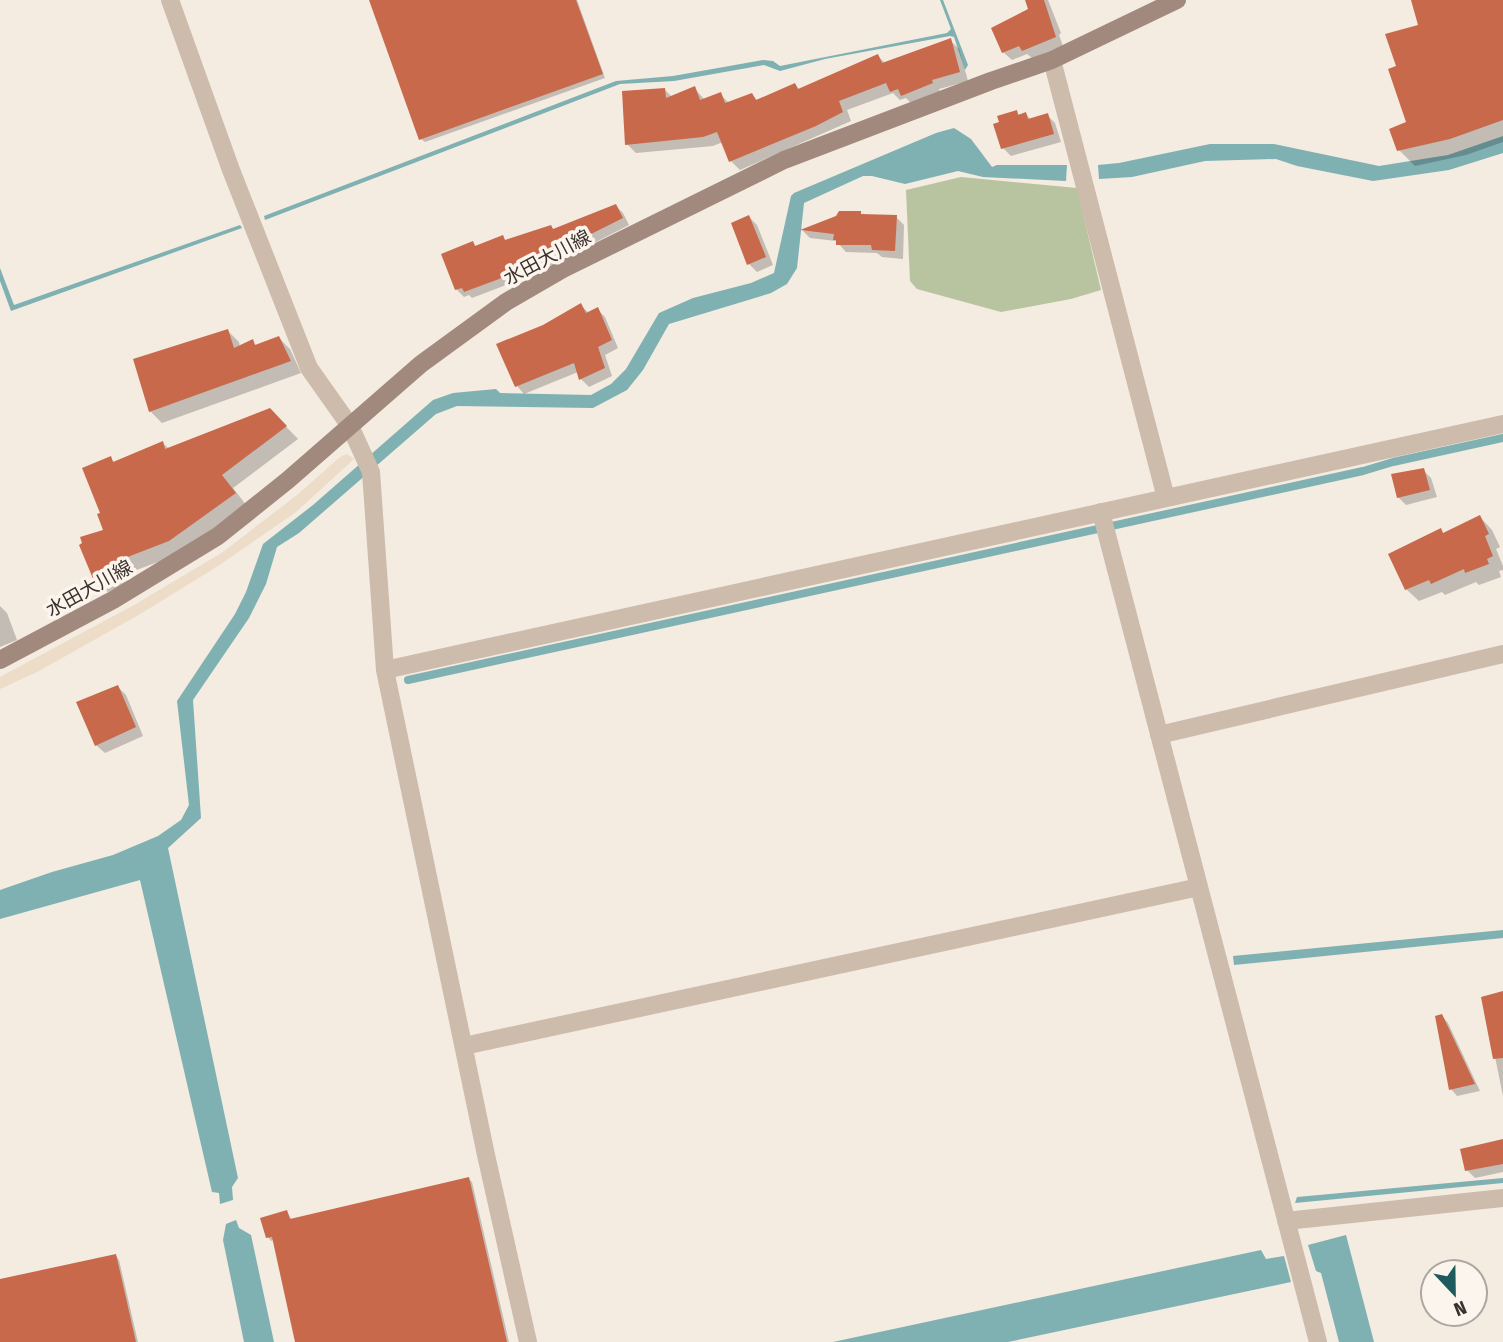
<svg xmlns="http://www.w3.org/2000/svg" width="1503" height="1342" font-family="'Fira Sans Condensed','Noto Sans JP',sans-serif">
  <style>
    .green { fill: #b8c4a0 }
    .plaza { fill: #ecdcc8 }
    .water { fill: #7fb0b2 }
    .shadow { fill: #0003 }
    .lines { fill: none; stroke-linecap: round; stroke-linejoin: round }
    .stream { stroke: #7fb0b2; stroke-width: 8 }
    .building { fill: #c8694b }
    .street { stroke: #cdbbac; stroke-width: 18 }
    .secondary { stroke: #a18a7d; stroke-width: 18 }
    .labels { text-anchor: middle; stroke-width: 7; stroke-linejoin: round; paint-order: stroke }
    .street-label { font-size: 19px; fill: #3b302b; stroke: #fbf5ee }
  </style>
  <rect width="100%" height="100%" fill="#f4ebe1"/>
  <!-- green -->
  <path class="green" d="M961 177 1077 188 1101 290 1071 299 1001 312 917 289 910 281 906 190Z"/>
  <!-- plaza -->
  <path class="plaza" d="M347 454 354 459 296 512 218 566 142 613 39 671 0 689V677L136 604 223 552 297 495 340 457Z"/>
  <!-- water -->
  <path class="water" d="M940 0H943L968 65 965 70 954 37 950 36 825 59 780 71 764 65 674 81 620 84 265 220 264 216 616 81 673 76 763 60 773 61 780 66 947 33 951 29Z
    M954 128 971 139 992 167 997 165H1067L1066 181 983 177 958 171 905 184 872 176H863L804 203 797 268 787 284 771 293 669 324 643 370 627 390 593 408 457 406 436 414 299 533 277 547 266 584 249 618 193 700 201 818 168 848 238 1178 232 1187 233 1200 220 1204 219 1193 212 1192 140 880 0 919V890L52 872 113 855 158 836 181 820 189 805 177 701 235 614 246 592 263 544 313 505 433 400 453 393 496 389 500 393 591 395 611 384 626 369 659 313 693 298 751 283 774 273 791 196 794 193 936 133Z
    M1503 136V153L1449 170 1373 181 1297 166 1276 159 1205 161 1132 177 1099 179 1098 165 1119 163 1210 144H1274L1379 166 1448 155Z
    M240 225 242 228 11 311 0 281V268L14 305Z
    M1503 930V938L1234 965 1233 956Z
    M1503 1178V1183L1295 1203 1297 1197Z
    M236 1220 239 1228 251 1235 274 1342H244L223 1240 226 1224Z
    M1346 1235 1374 1342H1339L1321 1273 1316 1271 1308 1245Z
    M1261 1250 1266 1259 1284 1256 1291 1282 1008 1342H833Z"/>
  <!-- shadow -->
  <path class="shadow" d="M371 0H577L605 78 425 142 421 139Z
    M1027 0H1048L1061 33 1059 35 1063 46 1032 58 1027 54 1012 60 1003 52 1030 10Z
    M1413 0H1503V142L1466 155 1415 166 1399 150 1408 124 1398 68 1420 27Z
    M950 40 959 49 968 81 939 89 940 92 912 104 906 98 900 100 893 93 847 110 851 121 740 170 731 161 723 142 713 146 636 153 627 144 664 89 672 97 694 88 705 100 720 94 730 104 752 95 758 101 795 85 800 90 878 56 886 64Z
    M1017 112 1020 116 1026 114 1031 120 1047 115 1055 123 1061 142 1011 156 1003 148Z
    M616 206 623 213 629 225 567 257 568 259 537 271 538 273 472 298 469 295 464 297 456 289 472 243 477 247 502 237 507 242 555 231Z
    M860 213 863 216 896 217 904 225 903 259 882 257 877 253 846 252 836 241 810 238 803 231 838 217Z
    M749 217 757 225 773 265 757 272 749 264Z
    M580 305 589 313 597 309 605 317 618 348 605 355 612 376 589 387 581 379 578 372 524 394 517 386 499 345 543 327Z
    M228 331 239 342 240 347 252 342 257 346 279 338 290 349 301 373 162 423 150 411Z
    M270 410 298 439 233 488 247 506 182 553 123 575 126 583 108 592 95 580 81 545 105 531 102 514 110 458 115 463 163 443 169 449Z
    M1423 470 1431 478 1437 497 1406 505 1398 497Z
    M1480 517 1492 530 1500 547 1496 549 1503 566V570L1499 571 1501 577 1479 585 1476 582 1445 595 1442 592 1419 601 1406 589 1441 531 1444 534Z
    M0 606 7 613 17 640 0 647Z
    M118 687 126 695 143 736 105 753 96 745Z
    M1503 993V1096L1483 998Z
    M1442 1016 1448 1023 1480 1091 1457 1096 1451 1089Z
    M1503 1144V1172L1475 1178 1467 1170Z
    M469 1179 472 1182 509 1342H297L274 1240 271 1241 268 1237 287 1212 292 1220Z
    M116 1256 119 1260 138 1342H0V1280Z"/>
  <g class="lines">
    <!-- stream -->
    <path class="stream" d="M408 680 1363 471 1393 462 1503 438"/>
  </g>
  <!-- building -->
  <path class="building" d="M369 0H576L603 74 419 140Z
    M1025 0H1044L1056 37 1022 51 1019 46 1002 53 991 28 1028 9Z
    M1411 0H1503V120L1450 139 1397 151 1389 129 1406 122 1388 69 1396 66 1385 34 1418 25Z
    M951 38 960 72 932 80 933 83 901 96 898 89 890 92 886 83 839 101 843 112 816 126 729 162 717 132 703 137 625 145 622 91 665 88 666 98 695 86 700 100 721 92 725 103 752 93 756 100 795 83 798 89 878 54 882 63Z
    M1017 110 1018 115 1026 112 1028 119 1048 113 1054 134 1001 149 993 124 999 122 997 116Z
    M616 204 623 218 561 249 562 251 499 279 464 292 462 288 455 290 441 254 473 241 475 246 503 235 505 240 551 225 553 229Z
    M839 211H861V214L897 215 895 251 872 250 871 245H836V240H833L834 234 800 230 836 216Z
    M749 215 766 257 747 265 731 223Z
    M581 303 586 313 598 307 612 340 598 347 605 368 579 380 574 363 515 387 496 344 543 325Z
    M228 329 234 348 253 339 255 345 279 336 291 361 149 412 133 359Z
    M270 408 287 426 222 475 236 493 169 541 112 563 115 570 94 581 79 545 82 543 80 537 103 530 97 514 100 513 82 468 111 456 113 462 163 441 165 449Z
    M1424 468 1430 490 1397 498 1391 474Z
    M1480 515 1489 534 1485 536 1493 556 1487 559 1489 564 1465 573 1464 569 1431 584 1429 580 1405 590 1388 554 1441 528 1443 533Z
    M118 685 136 727 95 746 76 702Z
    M1503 991V1058L1493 1059 1481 997Z
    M1442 1014 1475 1084 1449 1090 1435 1016Z
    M1503 1139V1164L1465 1171 1460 1149Z
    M469 1177 507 1342H295L272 1237 266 1238 260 1218 287 1210 290 1219Z
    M116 1254 136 1342H0V1279Z"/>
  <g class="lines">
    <!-- street -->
    <path class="street" d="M170 0 231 170 309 368 350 426 371 472 385 670 486 1155 528 1342
      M1052 60 1166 498
      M1101 512 1318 1342
      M385 670 1503 424
      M1159 735 1503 654
      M464 1046 1199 887
      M1286 1221 1503 1198"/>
    <!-- secondary -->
    <path class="secondary" d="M0 660 113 600 218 536 288 480 421 364 506 302 563 269 784 160 991 81 1052 60 1177 0"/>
  </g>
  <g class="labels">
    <!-- street labels -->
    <g class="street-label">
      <text transform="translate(547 257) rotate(-28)" y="7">水田大川線</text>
      <text transform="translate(89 588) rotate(-29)" y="7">水田大川線</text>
    </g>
  </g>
  <!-- north arrow -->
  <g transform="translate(1454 1293) rotate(158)"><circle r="33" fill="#fbf5ee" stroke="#aea6a0" stroke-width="2"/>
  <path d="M0-5L12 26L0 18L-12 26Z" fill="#1f5a5e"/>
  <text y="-10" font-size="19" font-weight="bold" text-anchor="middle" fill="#3b302b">N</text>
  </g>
</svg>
